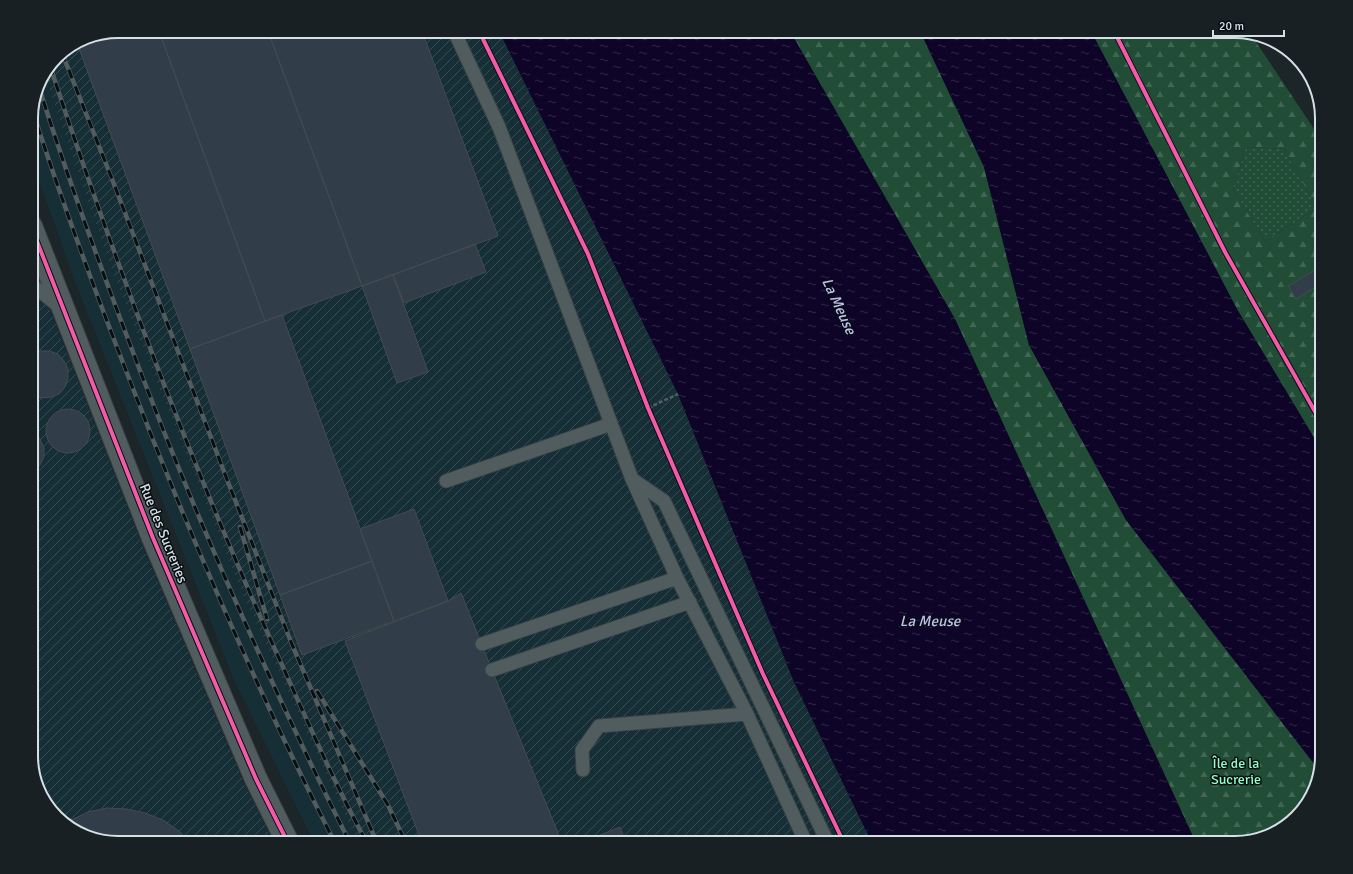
<svg xmlns="http://www.w3.org/2000/svg" width="1353" height="874" font-family="Signika,sans-serif">
  <style>
    .built { fill: #162e36 }
    .industrial { fill: url(#industrial-furrows) }
    .grass { fill: url(#grass-dots) }
    .forest { fill: url(#forest-firs); fill-rule: evenodd }
    .water { fill: url(#water-ripples) }
    .building { fill: #313d48; stroke: #454b4f }
    .lines { fill: none; stroke-linecap: round; stroke-linejoin: round }
    .service-casing { stroke: #3a4245; stroke-width: 15 }
    .minor-casing { stroke: #3a4245; stroke-width: 24 }
    .path { stroke: #545e5e; stroke-width: 2.5; stroke-dasharray: 4 2; stroke-linecap: butt }
    .service { stroke: #505c5d; stroke-width: 13 }
    .minor { stroke: #505c5d; stroke-width: 22 }
    .rail-casing { stroke: #525c5e; stroke-width: 4.5 }
    .rail { stroke: #080f12; stroke-width: 3; stroke-dasharray: 9; stroke-linecap: butt }
    .cycleway-casing { stroke: #080f12; stroke-width: 6 }
    .cycleway { stroke: #f35aa7; stroke-width: 4 }
    .labels { text-anchor: middle; stroke-width: 3; stroke-linejoin: round; paint-order: stroke }
    .street-label { font-size: 14px; fill: #d5e0e4; stroke: #080f12 }
    .park-label { font-size: 14px; fill: #94fdc3; stroke: #080f12 }
    .water-label { font-size: 15px; font-style: italic; fill: #c3bdf4; stroke: #080f12 }
    .rim { fill: none; stroke: #d5e0e4; stroke-width: 2 }
  </style>
  <defs>
    <pattern id="industrial-furrows" width="10" height="10" patternUnits="userSpaceOnUse"><rect width="10" height="10" fill="#162e36"/><path d="M-1 1l2-2M0 10L10 0M9 11l2-2" fill="none" stroke="#374c53"/></pattern>
    <pattern id="grass-dots" width="8" height="8" patternUnits="userSpaceOnUse"><rect width="8" height="8" fill="#214d37"/><path d="M2 2h.1M6 6h.1" fill="none" stroke="#406654" stroke-width="1.8" stroke-linecap="round"/></pattern>
    <pattern id="forest-firs" width="22" height="20" patternUnits="userSpaceOnUse"><rect width="22" height="20" fill="#214d37"/><path d="M5 1l3.5 6h-7zM16 11l3.5 6h-7z" fill="#406654"/></pattern>
    <pattern id="water-ripples" width="26" height="14" patternUnits="userSpaceOnUse"><rect width="26" height="14" fill="#0d0427"/><path d="M2 4q2-2 4 0t4 0M15 11q2-2 4 0t4 0" fill="none" stroke="#2f2846"/></pattern>
  </defs>
  <rect width="100%" height="100%" fill="#1c2528"/>
  <!-- built -->
  <path class="built" d="M44 74 113 273 238 583 358 843H314L234 680 74 279 31 158V112L38 84Z"/>
  <!-- industrial -->
  <path class="industrial" d="M118 31H499L678 394 794 682 872 843H358L238 583 113 273 44 74 57 56 85 38Z
    M31 261 141 542 244 783 274 843H118L70 828 43 799 31 762Z"/>
  <!-- grass -->
  <path class="grass" d="M1246 147 1284 149 1317 208 1265 241 1233 189Z"/>
  <!-- forest -->
  <path class="forest" d="M790 31H920L984 167 1029 345 1126 520 1318 769 1307 804 1278 831 1235 843H1196L955 319Z
    M1089 31H1235L1252 36 1322 141V451L1237 309ZM1246 147 1284 149 1317 208 1265 241 1233 189Z"/>
  <!-- water -->
  <path class="water" d="M499 31H790L955 319 1196 843H872L794 682 678 394Z
    M920 31H1091L1237 309 1322 451V756L1318 769 1126 520 1029 345 984 167Z"/>
  <!-- building -->
  <path class="building" d="M118 31H159L265 321 190 349 77 43 85 38Z
    M159 31H268L362 286 265 321Z
    M268 31H422L498 236 362 286Z
    M475 244 486 272 404 303 393 275Z
    M1315 270 1322 283 1296 299 1288 286Z
    M393 275 428 372 397 383 362 286Z
    M282 315 372 561 280 595 190 349Z
    M40 351H49L58 354 64 361 68 369V378L65 387 59 394 51 397 41 398 31 393V356Z
    M46 431a22 22 0 1 1 44 0a22 22 0 1 1-44 0Z
    M31 431 40 439 44 448V457L40 465 31 473Z
    M414 509 448 601 394 621 360 529Z
    M372 561 394 621 302 655 280 595Z
    M461 593 492 670 562 843H422L345 641 448 601Z
    M107 808 126 809 145 813 163 820 179 831 191 843H118L70 828 65 823 88 812Z
    M620 827 626 843H581Z"/>
  <g class="lines">
    <!-- service casing -->
    <g class="service-casing">
      <path id="service" d="M454 31 499 127 632 479 677 578 747 714 806 843
        M31 284 61 308
        M632 479 664 501 828 843
        M446 481 611 424
        M482 644 677 578
        M492 670 690 602
        M583 770 582 750 599 726 747 714"/>
    </g>
    <!-- minor casing -->
    <g class="minor-casing">
      <path id="minor" d="M31 226 153 538 256 779 288 843"/>
    </g>
    <!-- path -->
    <path class="path" d="M648 408 678 394"/>
    <!-- service -->
    <use href="#service" class="service"/>
    <!-- minor -->
    <use href="#minor" class="minor"/>
    <!-- rail casing -->
    <g class="rail-casing">
      <path id="rail" d="M62 53 112 179 228 482 291 642 377 843
        M50 66C115 263 188 456 273 645 303 711 332 779 367 843
        M38 84C68 180 103 274 139 368 201 530 272 688 350 843
        M32 109C60 196 92 283 125 368 187 530 256 688 335 843
        M240 527 267 619
        M317 691 388 805 406 843"/>
    </g>
    <!-- rail -->
    <use href="#rail" class="rail"/>
    <!-- cycleway casing -->
    <g class="cycleway-casing">
      <path id="cycleway" d="M479 31 588 254 648 408 763 674 844 843
        M1114 31 1225 252 1322 424
        M31 226 153 538 256 779 288 843"/>
    </g>
    <!-- cycleway -->
    <use href="#cycleway" class="cycleway"/>
  </g>
  <g class="labels">
    <!-- street labels -->
    <g class="street-label">
      <text transform="translate(164 533) rotate(68)" y="5">Rue des Sucreries</text>
    </g>
    <!-- park labels -->
    <g class="park-label">
      <text x="1236" y="768">Île de la<tspan x="1236" dy="16">Sucrerie</tspan></text>
    </g>
    <!-- water labels -->
    <g class="water-label">
      <text transform="translate(839 306) rotate(65)" y="5">La Meuse</text>
      <text x="930" y="626">La Meuse</text>
    </g>
  </g>
  <!-- crop -->
  <path d="M0 0H1353V874H0ZM118 38H1235A80 80 0 0 1 1315 118V756A80 80 0 0 1 1235 836H118A80 80 0 0 1 38 756V118A80 80 0 0 1 118 38Z" fill="#182023" fill-rule="evenodd"/>
  <path class="rim" d="M118 38H1235A80 80 0 0 1 1315 118V756A80 80 0 0 1 1235 836H118A80 80 0 0 1 38 756V118A80 80 0 0 1 118 38Z"/>
  <!-- scale -->
  <path d="M1213 30v6h71v-6" fill="none" stroke="#d5e0e4" stroke-width="2"/>
  <text x="1219" y="30" font-size="12" fill="#d5e0e4" stroke="#080f12" stroke-width="3" paint-order="stroke">20 m</text>
</svg>
